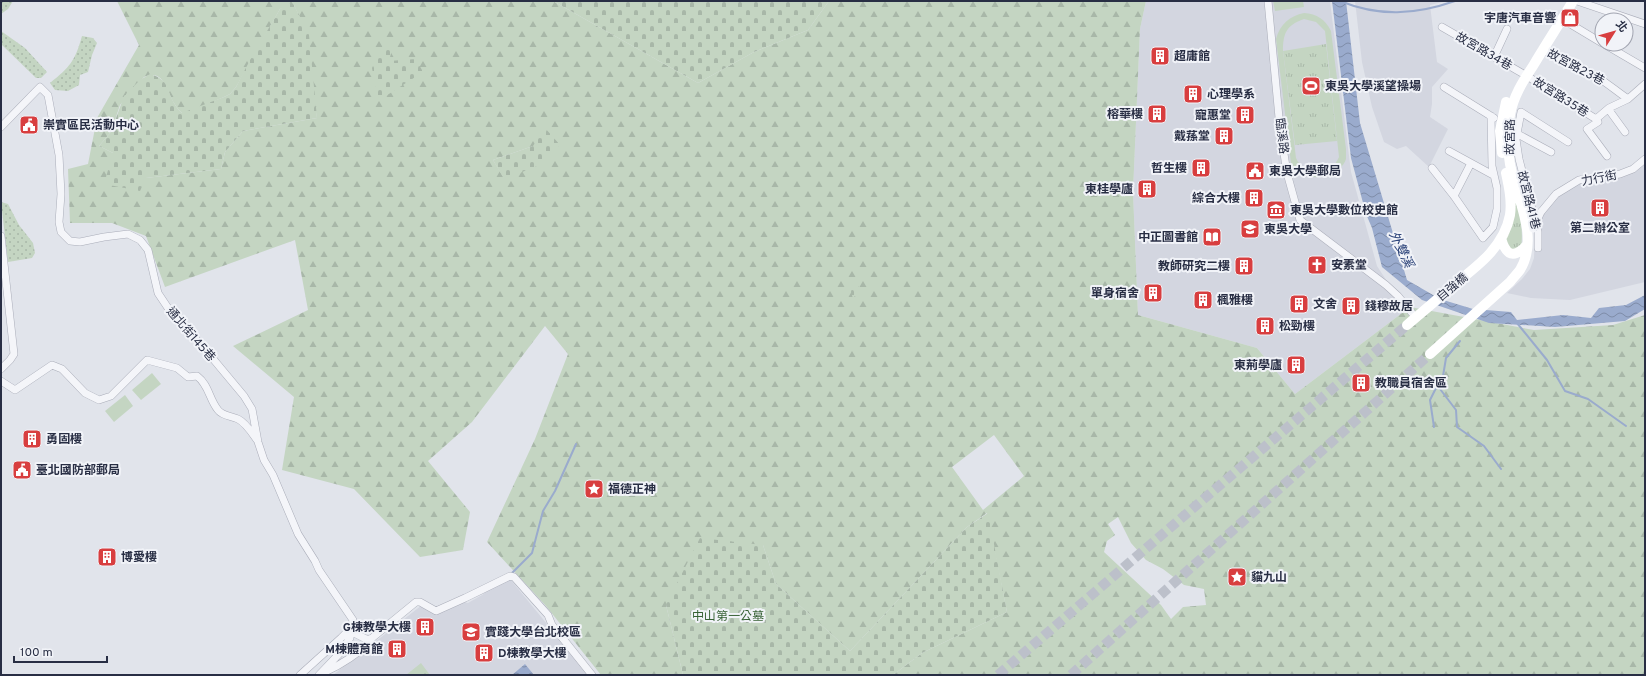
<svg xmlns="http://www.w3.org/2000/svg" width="1646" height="676" font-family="Overpass,'Noto Sans TC',sans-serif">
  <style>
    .built { fill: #d3d6e0 }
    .grass { fill: url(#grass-tufts) }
    .forest { fill: url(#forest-firs); fill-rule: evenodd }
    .cemetery { fill: url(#cemetery-stones) }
    .park { fill: url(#park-dots) }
    .pitch { fill: #c4d5c2; fill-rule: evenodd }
    .water { fill: url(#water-waves) }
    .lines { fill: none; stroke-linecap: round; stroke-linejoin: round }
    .stream { stroke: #9aabcd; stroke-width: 2 }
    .secondary-tunnel { stroke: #bcc0ca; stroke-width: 10; stroke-dasharray: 10 5; stroke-linecap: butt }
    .minor-casing { stroke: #aaadb9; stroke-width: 8 }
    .minor { stroke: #f4f5f9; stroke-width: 7 }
    .secondary { stroke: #fff; stroke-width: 10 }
    .minor-bridge-casing { stroke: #aaadb9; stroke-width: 8; stroke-linecap: butt }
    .minor-bridge { stroke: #f4f5f9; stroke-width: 7 }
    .labels { text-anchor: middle; stroke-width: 4; stroke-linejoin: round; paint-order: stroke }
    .poi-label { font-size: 12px; font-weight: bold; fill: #282e44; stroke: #f1f3f8; text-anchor: start }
    .street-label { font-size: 12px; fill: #282e44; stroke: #f1f3f8 }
    .park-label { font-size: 12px; fill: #366134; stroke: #f1f3f8 }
    .water-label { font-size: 13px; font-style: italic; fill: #2f467b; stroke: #f1f3f8 }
  </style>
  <defs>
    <pattern id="grass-tufts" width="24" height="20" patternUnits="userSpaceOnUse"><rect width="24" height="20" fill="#c4d5c2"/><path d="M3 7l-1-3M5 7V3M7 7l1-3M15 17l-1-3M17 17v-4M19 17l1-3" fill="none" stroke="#a8b7a8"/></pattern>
    <pattern id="forest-firs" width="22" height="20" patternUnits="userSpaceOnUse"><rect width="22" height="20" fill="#c4d5c2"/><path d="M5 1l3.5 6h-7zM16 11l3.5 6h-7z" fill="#a8b7a8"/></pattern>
    <pattern id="cemetery-stones" width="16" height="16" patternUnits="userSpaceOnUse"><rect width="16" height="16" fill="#c4d5c2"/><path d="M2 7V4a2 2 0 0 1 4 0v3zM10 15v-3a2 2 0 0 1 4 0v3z" fill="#a8b7a8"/></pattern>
    <pattern id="park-dots" width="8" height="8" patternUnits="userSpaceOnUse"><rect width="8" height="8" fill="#c4d5c2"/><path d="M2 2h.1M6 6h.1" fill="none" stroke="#a8b7a8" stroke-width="1.8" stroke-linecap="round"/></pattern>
    <pattern id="water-waves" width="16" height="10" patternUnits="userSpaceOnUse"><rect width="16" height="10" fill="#9aabcd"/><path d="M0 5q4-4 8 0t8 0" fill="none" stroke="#7e8ca8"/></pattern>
  </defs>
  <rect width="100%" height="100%" fill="#e1e4eb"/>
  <!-- built -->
  <path class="built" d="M1146 1H1330L1351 172 1377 266 1394 292 1410 307 1295 394 1257 348 1138 315 1133 192 1140 29Z
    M1355 1H1446L1430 5 1437 62 1448 69 1432 87V104L1430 117 1448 129 1429 167 1406 146 1397 149 1384 142 1372 107 1362 62Z
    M1645 162V282L1570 300 1531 298 1507 293 1522 279 1530 269 1534 258 1535 234 1542 215 1555 197 1574 185 1591 179 1612 178Z
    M510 579 589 675H333L422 605 438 613 462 602 468 603 482 595 491 588Z"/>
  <!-- grass -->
  <path class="grass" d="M1326 44 1337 141 1295 145 1283 51Z
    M1515 193C1519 211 1524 229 1521 248L1514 252 1505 245Z
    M421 663 430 675H406Z"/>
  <!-- forest -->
  <path class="forest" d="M117 1H553L698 83 754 52 808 30 829 1H1146L1140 29 1133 192 1138 315 1257 348 1295 394 1410 307 1534 330 1613 325 1645 315V675H893L922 653 1007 612 987 513 967 527 850 651 776 584 763 545 666 605 683 675H601L546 606 487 542 535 439 568 354 545 326 472 422 428 461 470 512 463 550 420 557 354 489 282 470 294 397 233 346 308 310 295 240 165 287 146 236 112 223H70L68 169 88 164 97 118 139 45ZM294 5 300 18 317 118 243 131 225 152 221 169 146 178 113 153 99 146 111 132 120 105 144 77C164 68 167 92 174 103 176 107 179 110 182 113H186L224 97 230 94 236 87 280 9ZM533 146 504 178 493 160ZM994 435 1024 476 983 510 952 467ZM1118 517 1131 543 1146 560 1163 569 1184 585 1204 589 1206 605 1183 607 1171 619 1161 605 1104 552 1107 541 1115 535 1108 524Z"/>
  <!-- cemetery -->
  <path class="cemetery" d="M553 1H829L808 30 754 52 698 83Z
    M290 3 294 5 309 35 317 118 243 131 225 152 221 169 146 178 140 191 104 184 113 153 99 146 111 132 124 96 140 80 150 74C169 80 166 88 174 103 176 107 179 110 182 113L224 97 230 94 236 87 250 60 280 9Z
    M385 41 393 46 389 61 416 59 423 72 378 101 372 68Z
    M545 128 560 145 540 165 504 179 493 160 533 146Z
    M855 285 865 290 862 298 856 294 853 299 851 291Z
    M988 513 1007 612 922 653 893 675H683L666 605 700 538 763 545 776 584 850 651 967 527Z"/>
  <!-- park -->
  <path class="park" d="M1 1H13L8 9 1 14Z
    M1 31 25 48 47 72 41 78H36L1 44Z
    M82 36 93 38 97 43 92 55 88 72 80 75 79 85 68 91 55 90 50 83C70 67 75 61 82 36Z
    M1 202 8 204 19 225 33 243 35 253 32 258 8 262Z"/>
  <!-- pitch -->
  <path class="pitch" d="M1273 1H1303L1304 7 1275 11Z
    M1304 13C1317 14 1325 19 1331 31L1346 149C1346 152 1346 156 1346 159 1345 163 1342 166 1339 169 1323 182 1303 179 1291 163L1276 39C1280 24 1290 16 1304 13ZM1304 19 1316 22 1325 31 1339 157C1331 177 1305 178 1296 158L1283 51C1283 34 1286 25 1304 19Z
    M152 373 161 384 141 400 132 390Z
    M125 395 133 406 114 422 105 411Z"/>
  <!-- water -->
  <path class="water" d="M1332 1H1346L1360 123 1407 280 1440 299 1473 309 1511 312 1517 320 1563 315 1591 318 1599 308 1626 305 1645 295V309L1625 321 1555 327 1489 323 1422 300 1382 267 1372 228 1366 214 1351 158Z
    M525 664 534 675H512Z"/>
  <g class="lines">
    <!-- stream -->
    <path class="stream" d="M1340 1C1379 17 1415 15 1455 1
      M1498 1H1504
      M1517 323 1547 360 1565 391 1588 399 1626 426
      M1460 341 1446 358 1443 376 1437 385 1456 410 1457 427 1484 446 1501 469
      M1434 427 1430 400 1437 386
      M512 573 532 553 543 511 555 491 576 444"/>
    <!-- secondary-tunnel -->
    <path class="secondary-tunnel" d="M998 675 1407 325
      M1071 675 1430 354"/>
    <!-- minor casing -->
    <g class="minor-casing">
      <path id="minor" d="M1268 1 1280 128 1287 173 1300 220 1386 285 1398 296 1412 313
        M1577 1 1645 24
        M1562 19 1602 43
        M1442 27 1527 76 1596 119
        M1604 44 1645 68
        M1542 50C1559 59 1576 64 1592 74 1605 81 1616 91 1628 99
        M1494 57 1507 29
        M1444 87 1494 118
        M1609 110 1625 132
        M1596 119 1609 108 1628 99 1645 84
        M1596 119 1598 122 1587 129 1607 156
        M1 127 40 87 48 95 59 155 61 194 59 222 61 232 70 241 80 242 104 237 128 234 140 240 148 250 158 293 168 308 204 348 244 396 252 409 258 442 264 460 273 475 298 534 315 561 319 570 353 620 350 638 340 653 319 675
        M1514 132 1551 152
        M1449 151 1493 175
        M1432 168 1454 196 1483 238 1493 227 1497 209V188L1492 166 1491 116
        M1454 196 1471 163
        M1541 212 1556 194 1579 180 1620 174 1633 169 1645 159
        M1 236 14 354 10 360 1 369
        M1538 248V232L1519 159 1516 139 1521 112 1568 142
        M1 381 15 390 52 365 62 369 85 393 99 400 111 396 147 360 177 368 188 377 197 376C209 385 209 399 218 410 222 416 232 416 238 419 246 423 252 433 257 440
        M352 632 368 640 372 638 416 602H420L436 611 465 598 510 576 514 577 548 615 552 625 592 675
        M323 673C339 666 362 652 372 638
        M300 675 341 638 346 633 352 632"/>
    </g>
    <!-- minor -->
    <use href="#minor" class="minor"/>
    <!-- secondary -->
    <path class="secondary" d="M1502 153 1500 131 1506 102
      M1501 238C1506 256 1514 259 1527 245
      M1407 325C1422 312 1437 300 1451 287 1475 268 1504 248 1510 215 1512 201 1509 187 1506 173
      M1430 354 1510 282C1513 278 1517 274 1520 270 1540 237 1516 197 1510 164 1507 148 1507 131 1510 115 1513 97 1523 81 1533 66 1546 44 1560 23 1573 1"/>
    <!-- minor-bridge casing -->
    <g class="minor-bridge-casing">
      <path id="minor-bridge" d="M1533 229 1541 212"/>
    </g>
    <!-- minor-bridge -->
    <use href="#minor-bridge" class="minor-bridge"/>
  </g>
  <!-- icons -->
  <defs>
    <g id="shop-square" transform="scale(1)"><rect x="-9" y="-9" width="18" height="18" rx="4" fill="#d83e3f" stroke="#f1f3f8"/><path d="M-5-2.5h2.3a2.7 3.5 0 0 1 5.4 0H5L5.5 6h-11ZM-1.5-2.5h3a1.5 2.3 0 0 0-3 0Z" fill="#fff"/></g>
    <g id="building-square" transform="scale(1)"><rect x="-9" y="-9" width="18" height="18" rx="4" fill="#d83e3f" stroke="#f1f3f8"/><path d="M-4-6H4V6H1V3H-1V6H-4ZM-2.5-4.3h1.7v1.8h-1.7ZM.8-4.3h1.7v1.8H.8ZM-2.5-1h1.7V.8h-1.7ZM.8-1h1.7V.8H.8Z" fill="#fff"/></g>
    <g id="stadium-square" transform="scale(1)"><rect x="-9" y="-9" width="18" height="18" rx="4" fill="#d83e3f" stroke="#f1f3f8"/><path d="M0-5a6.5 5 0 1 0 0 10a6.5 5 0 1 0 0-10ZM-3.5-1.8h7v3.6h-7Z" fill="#fff"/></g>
    <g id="civic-square" transform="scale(1)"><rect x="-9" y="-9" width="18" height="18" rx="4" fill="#d83e3f" stroke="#f1f3f8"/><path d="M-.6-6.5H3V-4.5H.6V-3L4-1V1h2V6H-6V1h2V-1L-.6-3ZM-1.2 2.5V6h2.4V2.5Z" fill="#fff"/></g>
    <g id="museum-square" transform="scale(1)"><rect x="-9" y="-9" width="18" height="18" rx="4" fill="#d83e3f" stroke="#f1f3f8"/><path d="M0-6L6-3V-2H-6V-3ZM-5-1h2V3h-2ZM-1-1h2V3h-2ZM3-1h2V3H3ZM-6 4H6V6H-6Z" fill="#fff"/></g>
    <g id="university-square" transform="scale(1)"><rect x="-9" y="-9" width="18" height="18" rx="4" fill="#d83e3f" stroke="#f1f3f8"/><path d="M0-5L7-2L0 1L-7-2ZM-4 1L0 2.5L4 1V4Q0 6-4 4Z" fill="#fff"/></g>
    <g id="library-square" transform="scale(1)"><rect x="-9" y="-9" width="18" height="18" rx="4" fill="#d83e3f" stroke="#f1f3f8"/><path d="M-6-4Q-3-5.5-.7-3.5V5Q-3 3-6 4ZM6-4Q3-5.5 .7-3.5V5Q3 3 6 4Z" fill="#fff"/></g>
    <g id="church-square" transform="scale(1)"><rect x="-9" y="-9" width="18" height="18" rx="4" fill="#d83e3f" stroke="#f1f3f8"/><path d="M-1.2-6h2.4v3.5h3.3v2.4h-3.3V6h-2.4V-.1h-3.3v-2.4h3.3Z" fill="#fff"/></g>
    <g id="sight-square" transform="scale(1)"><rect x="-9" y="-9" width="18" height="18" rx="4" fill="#d83e3f" stroke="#f1f3f8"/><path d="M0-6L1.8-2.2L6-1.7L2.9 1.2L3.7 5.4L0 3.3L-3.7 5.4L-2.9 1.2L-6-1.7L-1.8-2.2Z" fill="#fff"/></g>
  </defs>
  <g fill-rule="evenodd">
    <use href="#shop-square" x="1570" y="18"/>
    <use href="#building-square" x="1160" y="56"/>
    <use href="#stadium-square" x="1311" y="86"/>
    <use href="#building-square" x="1193" y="94"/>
    <use href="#building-square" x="1157" y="114"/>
    <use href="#building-square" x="1245" y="115"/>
    <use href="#civic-square" x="29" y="125"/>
    <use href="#building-square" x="1224" y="136"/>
    <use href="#building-square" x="1201" y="168"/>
    <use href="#civic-square" x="1255" y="171"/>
    <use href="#building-square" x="1147" y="189"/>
    <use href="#building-square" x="1254" y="198"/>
    <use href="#building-square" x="1600" y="208"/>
    <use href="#museum-square" x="1276" y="210"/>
    <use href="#university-square" x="1250" y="229"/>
    <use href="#library-square" x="1212" y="237"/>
    <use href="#church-square" x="1317" y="265"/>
    <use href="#building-square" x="1244" y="266"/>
    <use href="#building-square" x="1153" y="293"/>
    <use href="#building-square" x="1203" y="300"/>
    <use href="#building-square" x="1299" y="304"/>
    <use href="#building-square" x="1351" y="306"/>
    <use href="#building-square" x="1265" y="326"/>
    <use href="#building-square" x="1296" y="365"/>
    <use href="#building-square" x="1361" y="383"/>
    <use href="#building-square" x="32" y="439"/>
    <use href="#civic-square" x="22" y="470"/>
    <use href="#sight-square" x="594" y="489"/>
    <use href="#building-square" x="107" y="557"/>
    <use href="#sight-square" x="1237" y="577"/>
    <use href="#building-square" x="425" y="627"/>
    <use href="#university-square" x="471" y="632"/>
    <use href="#building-square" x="397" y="649"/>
    <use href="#building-square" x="484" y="653"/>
  </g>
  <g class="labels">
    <!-- poi labels -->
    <g class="poi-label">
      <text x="1556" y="22" text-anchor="end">宇唐汽車音響</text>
      <text x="1174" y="60">超庸館</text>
      <text x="1325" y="90">東吳大學溪望操場</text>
      <text x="1207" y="98">心理學系</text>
      <text x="1143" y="118" text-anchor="end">榕華樓</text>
      <text x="1231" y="119" text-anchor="end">寵惠堂</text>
      <text x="43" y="129">崇實區民活動中心</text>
      <text x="1210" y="140" text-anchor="end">戴蓀堂</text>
      <text x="1187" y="172" text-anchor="end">哲生樓</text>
      <text x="1269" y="175">東吳大學郵局</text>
      <text x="1133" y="193" text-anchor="end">東桂學廬</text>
      <text x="1240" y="202" text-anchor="end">綜合大樓</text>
      <text x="1290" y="214">東吳大學數位校史館</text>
      <text x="1600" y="232" text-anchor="middle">第二辦公室</text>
      <text x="1264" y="233">東吳大學</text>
      <text x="1198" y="241" text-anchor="end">中正圖書館</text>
      <text x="1331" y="269">安素堂</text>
      <text x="1230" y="270" text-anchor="end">教師研究二樓</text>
      <text x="1139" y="297" text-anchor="end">單身宿舍</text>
      <text x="1217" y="304">楓雅樓</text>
      <text x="1313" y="308">文舍</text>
      <text x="1365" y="310">錢穆故居</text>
      <text x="1279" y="330">松勁樓</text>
      <text x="1282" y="369" text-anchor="end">東荊學廬</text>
      <text x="1375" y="387">教職員宿舍區</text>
      <text x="46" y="443">勇固樓</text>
      <text x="36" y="474">臺北國防部郵局</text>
      <text x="608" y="493">福德正神</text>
      <text x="121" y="561">博愛樓</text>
      <text x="1251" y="581">貓九山</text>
      <text x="411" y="631" text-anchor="end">G棟教學大樓</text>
      <text x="485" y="636">實踐大學台北校區</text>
      <text x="383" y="653" text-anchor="end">M棟體育館</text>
      <text x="498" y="657">D棟教學大樓</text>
    </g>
    <!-- street labels -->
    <g class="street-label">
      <text transform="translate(1484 51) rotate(30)" y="4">故宮路34巷</text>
      <text transform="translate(1576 67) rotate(28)" y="4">故宮路23巷</text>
      <text transform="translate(1561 97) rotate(32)" y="4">故宮路35巷</text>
      <text transform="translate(1282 136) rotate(83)" y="4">臨溪路</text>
      <text transform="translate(1510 137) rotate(-89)" y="4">故宮路</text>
      <text transform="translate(1599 178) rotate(-11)" y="4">力行街</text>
      <text transform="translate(1529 200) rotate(76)" y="4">故宮路41巷</text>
      <text transform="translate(1452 287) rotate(-40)" y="4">自強橋</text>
      <text transform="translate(191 334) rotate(49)" y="4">通北街145巷</text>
    </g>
    <!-- park labels -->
    <g class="park-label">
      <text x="728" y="620">中山第一公墓</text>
    </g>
    <!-- water labels -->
    <g class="water-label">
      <text transform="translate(1402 249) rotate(64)" y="5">外雙溪</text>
    </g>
  </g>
  <!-- border -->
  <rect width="1646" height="676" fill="none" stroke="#282e44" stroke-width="4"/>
  <!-- north arrow -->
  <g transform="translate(1614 32) rotate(53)"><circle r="19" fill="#f1f3f8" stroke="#a1a4b0"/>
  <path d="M0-3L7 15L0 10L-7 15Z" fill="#d83e3f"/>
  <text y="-6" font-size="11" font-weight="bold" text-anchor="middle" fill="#282e44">北</text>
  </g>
  <!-- scale -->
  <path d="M14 656v6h93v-6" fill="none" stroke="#282e44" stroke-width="2"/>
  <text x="20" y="656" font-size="12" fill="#282e44" stroke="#f1f3f8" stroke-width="3" paint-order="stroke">100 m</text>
</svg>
